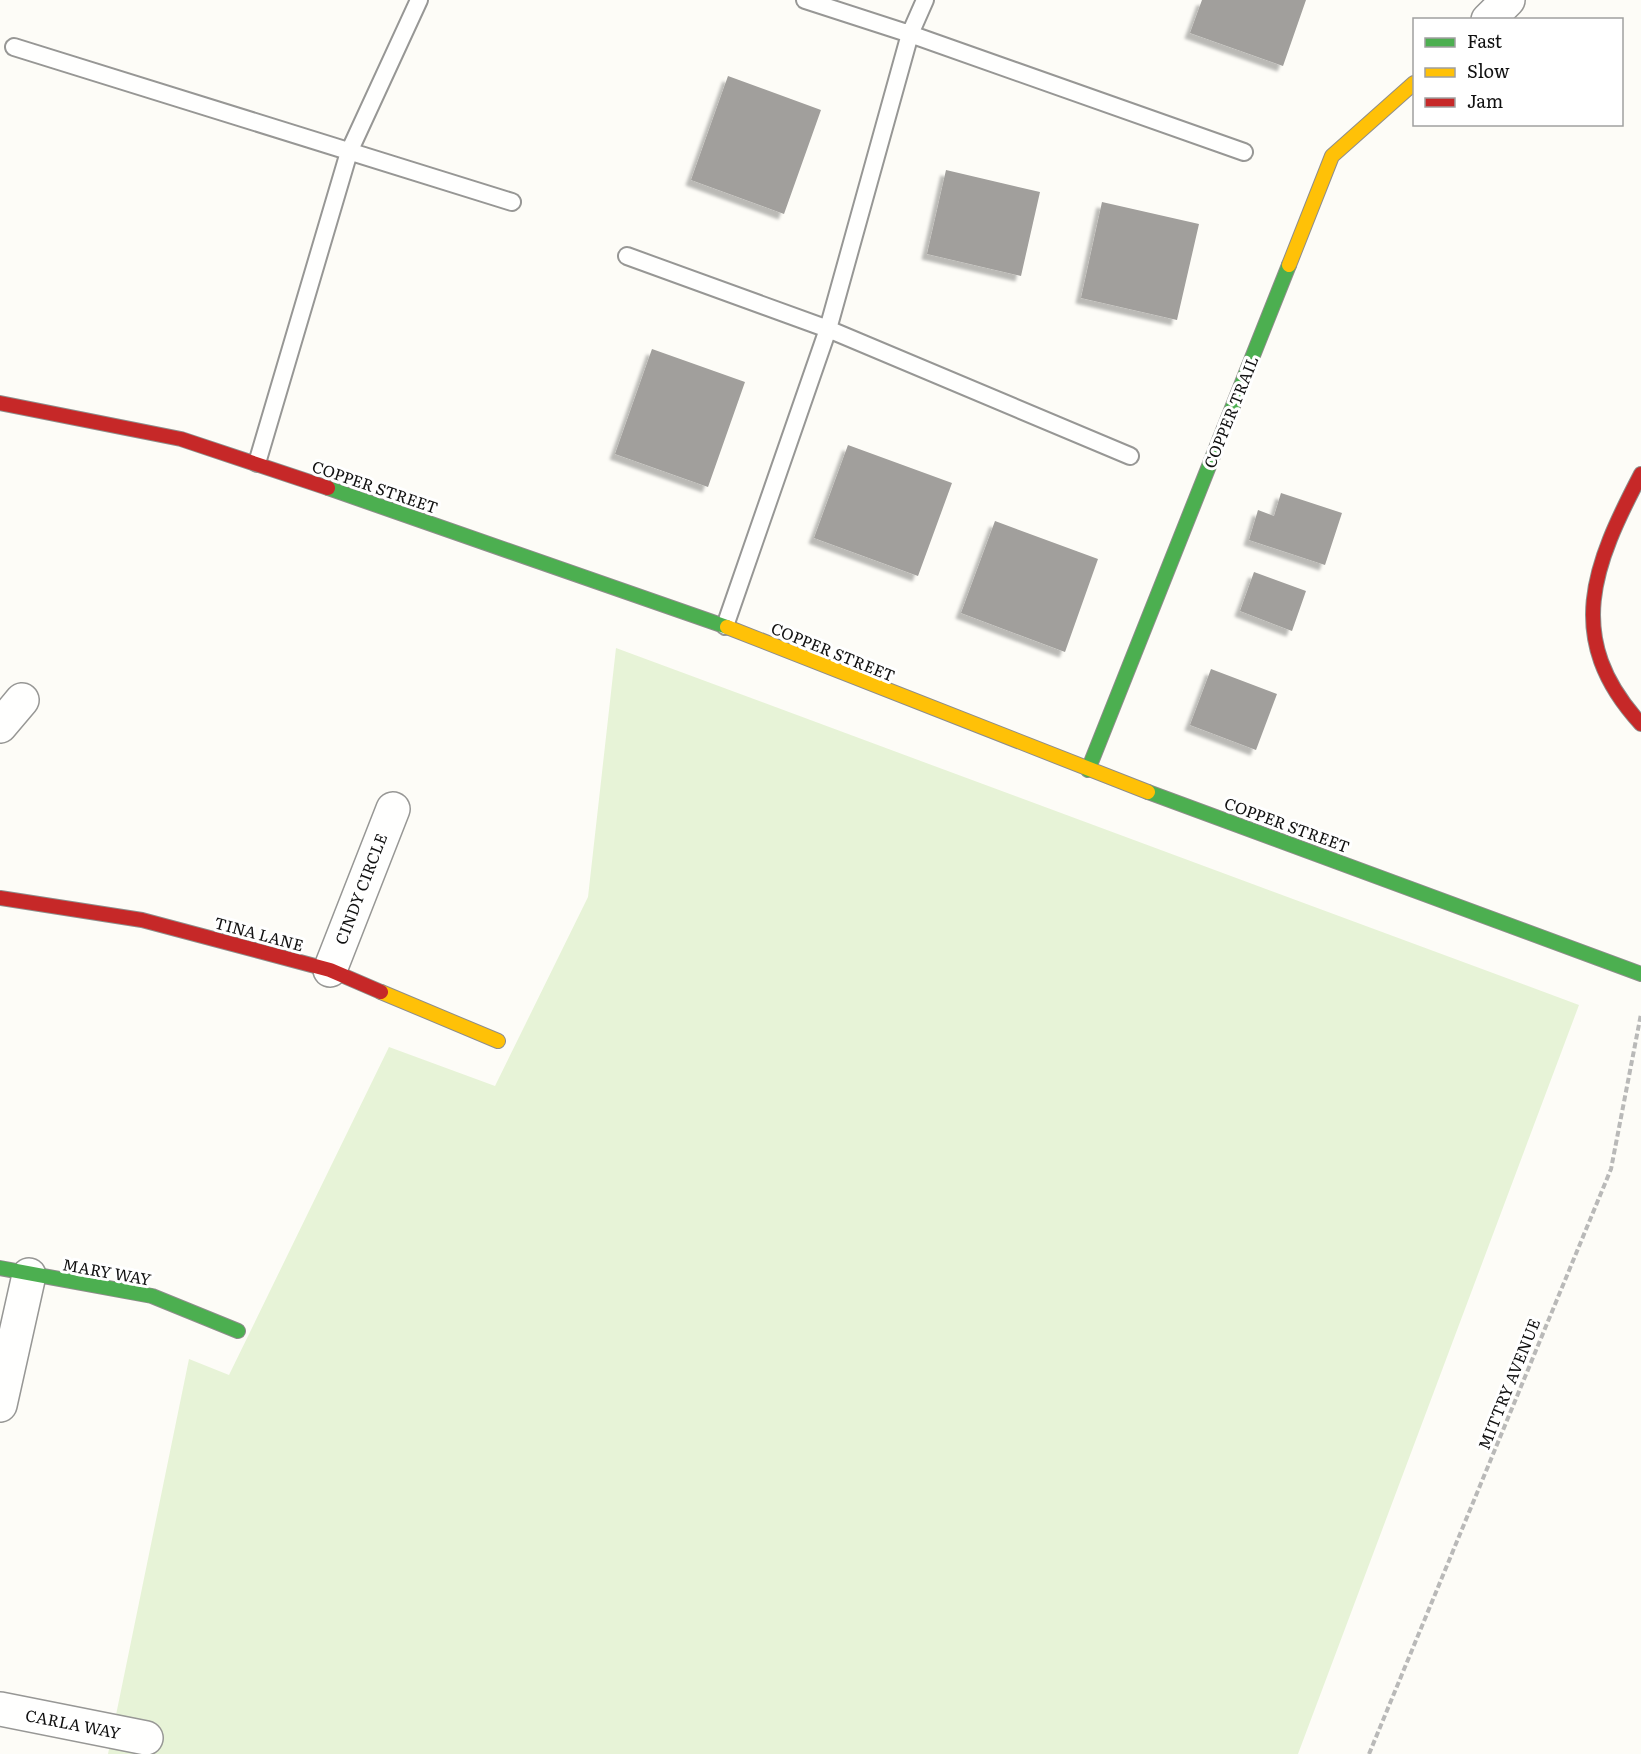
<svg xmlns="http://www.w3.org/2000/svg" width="1641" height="1754" font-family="Literata,serif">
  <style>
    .green { fill: #e7f3d7 }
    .building { fill: #a19f9c; filter: url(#shadow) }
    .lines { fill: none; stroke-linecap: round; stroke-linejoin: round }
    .lane-casing { stroke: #979795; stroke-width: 20 }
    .street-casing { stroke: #979795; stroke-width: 36 }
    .fast-casing { stroke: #8e8d8b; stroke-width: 16 }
    .slow-casing { stroke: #8e8d8b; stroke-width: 16 }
    .jam-casing { stroke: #8e8d8b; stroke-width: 16 }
    .path { stroke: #b9b9b8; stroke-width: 4; stroke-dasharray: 6 3; stroke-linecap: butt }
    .lane { stroke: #fffffe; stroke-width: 16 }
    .street { stroke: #fffffe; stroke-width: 33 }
    .fast { stroke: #4caf50; stroke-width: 14 }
    .slow { stroke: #ffc107; stroke-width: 14 }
    .jam { stroke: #c62828; stroke-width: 14 }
    .labels { text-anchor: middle; stroke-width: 6; stroke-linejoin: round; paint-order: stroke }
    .street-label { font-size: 16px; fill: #111; stroke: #fff }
  </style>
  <defs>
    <filter id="shadow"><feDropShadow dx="-5.5" dy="5.5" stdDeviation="1.5" flood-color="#0004"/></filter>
  </defs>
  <rect width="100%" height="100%" fill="#fdfcf7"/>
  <!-- green -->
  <path class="green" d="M616 648 1579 1005 1298 1754H108L189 1359 229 1375 389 1047 495 1086 588 897Z"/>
  <!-- building -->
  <path class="building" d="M1202 0H1306L1283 66 1190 33Z
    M728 76 821 110 784 214 691 180Z
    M946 170 1040 192 1021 276 927 254Z
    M1102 202 1199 224 1177 320 1081 298Z
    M652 349 745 382 708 487 615 454Z
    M848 445 952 483 918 576 814 538Z
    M1281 493 1342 513 1325 565 1249 540 1258 510 1274 516Z
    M995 521 1098 559 1065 652 961 613Z
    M1254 572 1306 591 1292 631 1240 611Z
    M1211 669 1277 694 1256 750 1190 725Z"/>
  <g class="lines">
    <!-- lane casing -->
    <g class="lane-casing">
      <path id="lane" d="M805 0 910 34 1244 152
        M14 47 512 202
        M627 256 828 329 1130 456
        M257 463 349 152 419 0
        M725 626 828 329 910 34 925 0"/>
    </g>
    <!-- street casing -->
    <g class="street-casing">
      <path id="street" d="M1488 20 1508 0
        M0 726 22 700
        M330 970 393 809
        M0 1405 29 1275
        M0 1709 146 1738"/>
    </g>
    <!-- fast casing -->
    <g class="fast-casing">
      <path id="fast" d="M328 488 727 627
        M1088 770 1289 265
        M1148 792 1641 974
        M0 1268 152 1296 238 1331"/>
    </g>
    <!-- slow casing -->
    <g class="slow-casing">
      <path id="slow" d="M1289 265 1332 156 1414 83
        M727 627 1148 792
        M381 992 498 1041"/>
    </g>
    <!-- jam casing -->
    <g class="jam-casing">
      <path id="jam" d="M0 403 181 439 328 488
        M1641 474C1594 564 1562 638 1641 724
        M0 898 142 920 330 970 381 992"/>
    </g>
    <!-- path -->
    <path class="path" d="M1369 1754 1611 1169 1641 1014"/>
    <!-- lane -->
    <use href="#lane" class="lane"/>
    <!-- street -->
    <use href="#street" class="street"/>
    <!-- fast -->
    <use href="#fast" class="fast"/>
    <!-- slow -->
    <use href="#slow" class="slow"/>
    <!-- jam -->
    <use href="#jam" class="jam"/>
  </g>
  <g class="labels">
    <!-- street labels -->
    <g class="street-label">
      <text transform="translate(1231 412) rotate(-68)" y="6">COPPER TRAIL</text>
      <text transform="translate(375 487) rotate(19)" y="6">COPPER STREET</text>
      <text transform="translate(833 652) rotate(22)" y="6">COPPER STREET</text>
      <text transform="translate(1287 825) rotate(20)" y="6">COPPER STREET</text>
      <text transform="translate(361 889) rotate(-69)" y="6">CINDY CIRCLE</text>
      <text transform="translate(259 934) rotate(15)" y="6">TINA LANE</text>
      <text transform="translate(107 1272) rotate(10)" y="6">MARY WAY</text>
      <text transform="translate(1509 1384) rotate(-68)" y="6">MITTRY AVENUE</text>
      <text transform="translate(73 1724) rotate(11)" y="6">CARLA WAY</text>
    </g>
  </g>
  <!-- legend -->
  <rect x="1413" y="18" width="210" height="108" fill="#ffffff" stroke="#a0a0a0" stroke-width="1.5"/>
  <rect x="1425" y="38" width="30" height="9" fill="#4caf50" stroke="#a0a0a0" stroke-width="1.5"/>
  <text x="1467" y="48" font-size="18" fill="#111111">Fast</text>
  <rect x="1425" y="68" width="30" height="9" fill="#ffc107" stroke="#a0a0a0" stroke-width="1.5"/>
  <text x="1467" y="78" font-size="18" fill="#111111">Slow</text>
  <rect x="1425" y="98" width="30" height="9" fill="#c62828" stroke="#a0a0a0" stroke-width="1.5"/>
  <text x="1467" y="108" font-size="18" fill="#111111">Jam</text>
</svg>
